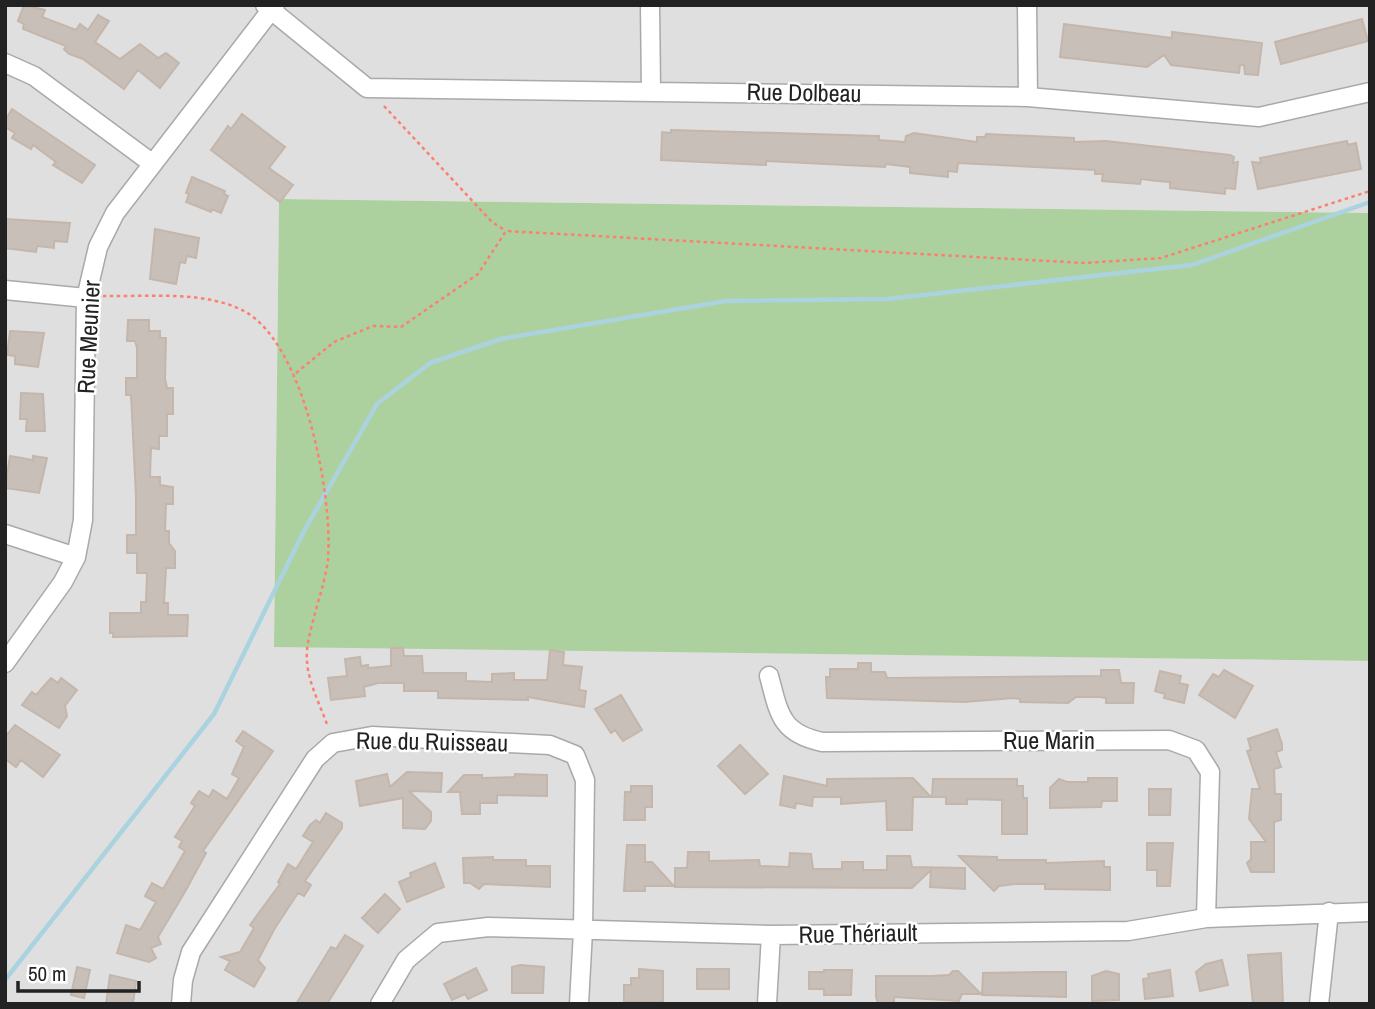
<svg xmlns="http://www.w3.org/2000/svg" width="1375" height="1009" font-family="'Archivo Narrow',sans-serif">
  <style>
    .residential { fill: #e0dfdf }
    .forest { fill: #add19e }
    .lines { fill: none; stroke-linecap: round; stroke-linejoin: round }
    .stream { stroke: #aad3df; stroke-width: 4.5 }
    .building { fill: #c7bfb8; stroke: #c4b6ab; stroke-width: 2 }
    .minor-casing { stroke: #a9a9a9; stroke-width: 21 }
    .path { stroke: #fa8072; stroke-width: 2.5; stroke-dasharray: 3.5 3.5; stroke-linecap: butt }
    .minor { stroke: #fff; stroke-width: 18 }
    .labels { text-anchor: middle; stroke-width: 5; stroke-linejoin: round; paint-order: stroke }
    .street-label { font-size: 24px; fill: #222; stroke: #fff }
  </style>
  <rect width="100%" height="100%" fill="#f2efe9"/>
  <!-- residential -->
  <path class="residential" d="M5 5H1370V213L279 199 274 646 1370 661V1004H5Z"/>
  <!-- forest -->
  <path class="forest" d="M279 199 1370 213V661L274 647Z"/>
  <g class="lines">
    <!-- stream -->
    <path class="stream" d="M5 980 214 714 304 531 377 404 430 363 501 339 726 301 887 299 1192 265 1370 202"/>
  </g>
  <!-- building -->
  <path class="building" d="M24 5 45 10 42 17 76 30 80 24 88 30 98 15 109 21 95 42 120 59 140 44 158 58 166 53 179 63 160 88 138 70 124 89 83 59 69 54 64 49 66 46 23 29 24 24 18 21Z
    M1362 19 1368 41 1281 64 1275 42Z
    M1064 24 1172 38V32L1262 43 1258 75 1245 74 1244 65H1240L1239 73 1171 65 1164 55 1147 67 1060 57Z
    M12 109 95 165 82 183 53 165 56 162 33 145 31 149 12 138 15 133 5 127V121Z
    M242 114 285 147 269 168 293 185 280 202 211 150 228 126 231 129Z
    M671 130 879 136V140L905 142 906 136 914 133 977 142V137H985L986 134 1074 138V142L1106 141 1230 155 1234 157 1233 163 1238 162 1235 189 1225 188V194L1170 188V182L1157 181 1141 179 1140 184 1102 181 1103 174H1095V170L958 163 957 172 948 171V177L910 173V167L886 164 885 167 766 161V165L661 160 662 132 671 133Z
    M1347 141 1348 145 1356 143 1361 169 1258 189 1252 162 1261 163 1260 158Z
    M192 177 225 191 224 194 228 196 221 213 212 209 211 212 186 202 189 194 186 193Z
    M5 219 70 223 67 242 54 241V248L37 246 36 252 5 248Z
    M155 229 199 238 196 258 187 256 185 263 180 262 176 284 150 279Z
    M128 320H149V331H160V338H166L165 379 167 388H173V414H167V436H159V449L151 448 150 477H160V485L173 487V504H166L165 531H169V543L175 551V568H166L164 603H168V615H188L187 636 113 637V633H110V613H141V602H146L147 573H137V553H127V535H136V497L131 395H126V378H137V348L135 341H127Z
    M10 331 44 333 38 367 15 364V356L7 355Z
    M21 393 43 394 45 431H26L27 419H20Z
    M10 456 33 460V456L47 458 39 493 5 488Z
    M391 648H403L404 656H422L423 673H466V681L492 682V674L514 673V680H547L550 650 564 652 563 665 582 667 579 690 586 691 584 707 528 697V700L438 698V691H404V683H378L364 687 365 696 331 700 328 678 347 676 345 659 360 657 361 666 368 665V668L391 666Z
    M858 663H871V672H885L887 678 1101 676V670H1119L1121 683H1134L1133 703H1106V698L1100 697H1076L1068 703 1020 702V699L1014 698 964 702 827 698 826 677H830V669H858Z
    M1224 670 1253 686 1235 718 1199 695 1213 674 1219 677Z
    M1160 671 1181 676 1179 683 1188 685 1184 703 1164 698 1165 694 1155 691Z
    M51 678 58 683 61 678 77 690 65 706 67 716 59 728 22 705 32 692 36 695Z
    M621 695 642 730 623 741 615 730 611 733 595 709Z
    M15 725 60 755 43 777 21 760 16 767 5 759V737Z
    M1277 729 1282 744V750L1276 752 1281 767 1274 769 1275 794H1281V820L1274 822V872H1251L1247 863 1251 859V842H1266L1249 819 1252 789H1260L1247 751 1251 750 1248 739Z
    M243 731 273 751 203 851 206 853 186 890 158 937 161 944 151 948 156 958 149 962 117 953 126 925 140 930 156 902 145 896 152 883 163 889 185 851 179 847 182 841 175 837 195 806 191 803 199 791 209 797 213 790 227 799 239 778 232 774 244 747 236 741Z
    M740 745 768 774 745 794 718 766Z
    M407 772 442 773 441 792 409 791 431 812V821L425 829 403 828V798L360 806 356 781 387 774 390 787Z
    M515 774 547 775V796L497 795V803H480V814H462L460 792H448L464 775H482V778L515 777Z
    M784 776 827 786V779L913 778 931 797H913L912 830H887L886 801 841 804V797H813L812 806 796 803 795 808 780 805Z
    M1088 778H1117V801H1102L1101 807 1050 808V788L1059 779 1067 782H1088Z
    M933 779H1017V786H1023V798H1027V834H1002V800L967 799V804H946V797H932Z
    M631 786H652V807H645V820H624L625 792H631Z
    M1149 789H1171L1170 815H1149Z
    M326 813 342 823V828L305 881 311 885 304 896 298 893 275 928 258 960 265 968 254 987 225 970 230 961 221 957 240 952 254 928 250 925 280 884 278 882 288 864 296 869 313 842 303 836 310 825 316 820 320 823Z
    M1147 843H1173L1170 886H1157V870H1147Z
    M627 845H645V862H652L674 886H645V891H624Z
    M688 852H709V861L759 860 760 866 789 867 790 853 811 854 813 869H842V862H863V870H887V856H910L912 867 965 868V889L930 887 931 870 912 888 675 887V868H687Z
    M959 856 997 857V860H1046V863L1104 861V867H1110V890L1045 889V884H1015L999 886 994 891Z
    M493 857V860H526V866H550V887L484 884 479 889 470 883H464L463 858Z
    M435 863 444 887 407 902 399 882 411 877 410 873Z
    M385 894 400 909 378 933 362 918Z
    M345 935 363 946 327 1004H296L331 947 336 949Z
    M1281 953 1283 1004H1253L1248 955Z
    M1222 960 1228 985 1200 991 1196 972 1206 964Z
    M520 965 544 967 543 993H512V967Z
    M77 967 90 970 84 998 71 995Z
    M476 968 487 990 468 999 465 994 452 1000 444 984Z
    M639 969 663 971V1002H624V985H631V978H639Z
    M697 969H729V989H697Z
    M824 970H852L851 995H824V989H809V972H824Z
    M1170 970 1173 996 1145 999 1143 979 1149 978 1148 974Z
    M953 971H958L981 994H962L959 1001 894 997V1004L878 1003 876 997V976H931L949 975Z
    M1106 971 1119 974V1000L1092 1001V976Z
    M1039 972H1066V997L982 995 983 973Z
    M110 975 136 981 133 1004H106Z"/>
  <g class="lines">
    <!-- minor casing -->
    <g class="minor-casing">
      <path id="minor" d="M265 5 367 88 1028 97 1259 117 1370 92
        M650 5 651 90
        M1027 5 1028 97
        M5 63 34 76 153 164
        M5 290 86 298
        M5 534 76 557
        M5 663 63 582 76 557 83 520 86 298 98 247 115 213 275 5
        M769 676C779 713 780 733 822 742L1169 740 1196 750 1210 772 1206 918
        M181 1004 183 980 191 952 315 759 333 743 372 736 550 745 575 755 585 780 583 931 579 1004
        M380 1004 406 960 438 933 488 927 771 935 1128 931 1206 918 1370 912
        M767 1004 771 935
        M1319 1004 1329 912"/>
    </g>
    <!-- path -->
    <path class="path" d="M384 106 492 222 506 231
      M103 296C148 297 203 290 244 311 304 343 333 495 328 558 326 586 304 637 307 661 308 682 321 707 328 727
      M296 373 334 342 373 326 401 327 478 274 506 231 1084 263 1161 258 1370 191"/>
    <!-- minor -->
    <use href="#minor" class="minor"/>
  </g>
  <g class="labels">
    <!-- street labels -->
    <g class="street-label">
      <text transform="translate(804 93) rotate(1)" y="8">Rue Dolbeau</text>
      <text transform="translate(89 337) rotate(-87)" y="8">Rue Meunier</text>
      <text x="1049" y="749">Rue Marin</text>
      <text transform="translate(432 742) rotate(1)" y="8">Rue du Ruisseau</text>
      <text transform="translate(858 934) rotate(-1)" y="8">Rue Thériault</text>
    </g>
  </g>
  <!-- border -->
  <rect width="1375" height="1009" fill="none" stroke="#222222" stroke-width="14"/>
  <!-- scale -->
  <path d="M18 981v10h121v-10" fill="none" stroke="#222222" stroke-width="3.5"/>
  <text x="28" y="981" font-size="21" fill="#222222" stroke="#ffffff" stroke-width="5" paint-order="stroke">50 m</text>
</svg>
